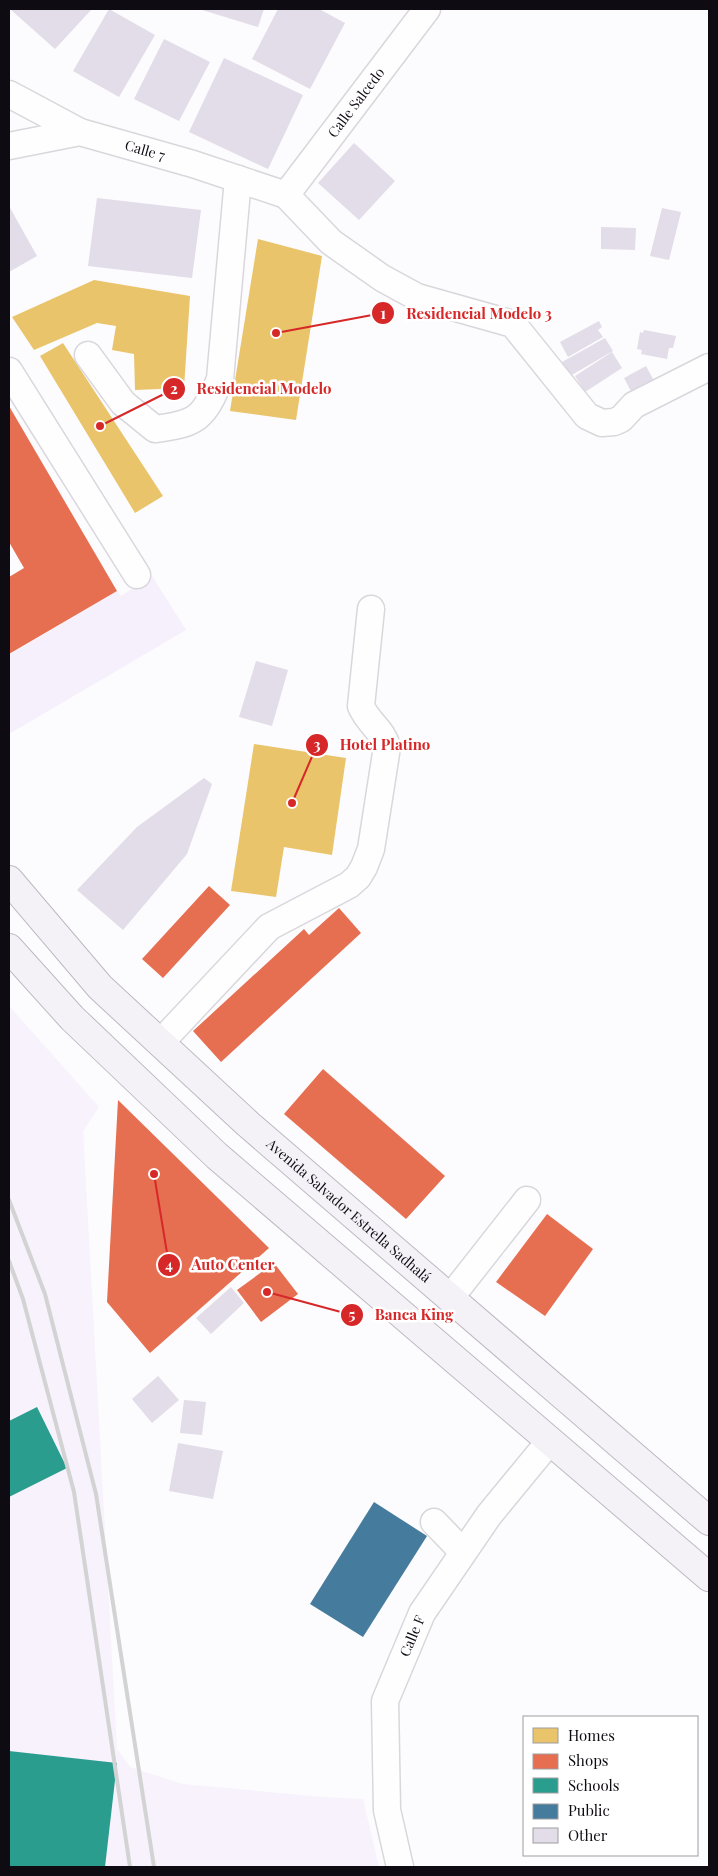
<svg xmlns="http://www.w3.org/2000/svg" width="718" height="1876" font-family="'Playfair Display',serif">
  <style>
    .built { fill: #f7f2fc }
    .green { fill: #f6f0fc }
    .homes { fill: #e9c46a }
    .shops { fill: #e76f51 }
    .schools { fill: #2a9d8f }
    .public { fill: #457b9d }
    .building { fill: #e2dde8 }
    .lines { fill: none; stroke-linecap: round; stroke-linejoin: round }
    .minor-casing { stroke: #d9d7dc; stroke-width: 29 }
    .major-casing { stroke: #beb8c3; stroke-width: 30 }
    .minor { stroke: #fffeff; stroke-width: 26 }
    .major { stroke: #f4f2f7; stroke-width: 28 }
    .rail { stroke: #d3d3d3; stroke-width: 4 }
    .labels { text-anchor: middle; stroke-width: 5; stroke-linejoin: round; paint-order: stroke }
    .street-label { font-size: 14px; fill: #0e0b12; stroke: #fff }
    .leader { fill: none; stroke: #d62828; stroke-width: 2 }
    .callout-dot { fill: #d62828; stroke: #fff; stroke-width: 2 }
    .mark-label { font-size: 15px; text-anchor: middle; font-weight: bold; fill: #fff }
    .callout-label { font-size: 15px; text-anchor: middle; font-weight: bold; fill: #d62828; stroke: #fff; stroke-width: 5; stroke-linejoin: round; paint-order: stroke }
  </style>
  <rect width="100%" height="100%" fill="#fcfbfd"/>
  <!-- built -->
  <path class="built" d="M9 1006 99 1107 83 1131 117 1749 130 1767 182 1784 322 1797 363 1799 379 1867H9Z"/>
  <!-- green -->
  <path class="green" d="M152 576 186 630 9 734V655L117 591 121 596Z"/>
  <!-- homes -->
  <path class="homes" d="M258 239 322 256 296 420 230 411Z
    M94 280 190 296 184 388 135 390 134 354 112 350 116 326 97 323 34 350 12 317Z
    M63 343 163 496 135 513 40 356Z
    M254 744 346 758 332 855 284 847 276 897 231 891Z"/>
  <!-- shops -->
  <path class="shops" d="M9 406 117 591 9 654V577L24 568 9 542Z
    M209 886 230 905 163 978 142 959Z
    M339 908 361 933 221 1062 193 1031 304 929 309 935Z
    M323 1069 445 1176 406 1219 284 1114Z
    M118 1100 269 1248 150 1353 107 1302Z
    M547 1214 593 1249 545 1316 496 1282Z
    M274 1263 298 1294 261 1322 237 1290Z"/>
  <!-- schools -->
  <path class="schools" d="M37 1407 67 1468 9 1497V1421Z
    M9 1751 117 1763 105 1867H9Z"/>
  <!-- public -->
  <path class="public" d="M374 1502 427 1536 363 1637 310 1604Z"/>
  <!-- building -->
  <path class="building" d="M10 9H89L91 10 55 49Z
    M109 9 155 35 119 97 73 71Z
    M199 9H264L258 27Z
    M278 9H319L345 23 310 89 252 59Z
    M164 39 210 62 179 121 134 99Z
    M224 58 303 95 268 169 189 132Z
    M354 143 395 181 359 220 318 183Z
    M97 198 201 210 192 278 88 266Z
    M9 206 37 256 9 272Z
    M662 208 681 212 669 260 650 256Z
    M601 227 636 228 635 250 601 249Z
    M599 321 602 327 598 330 603 337 568 357 560 342Z
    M644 330 676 336 673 348H669L667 359 641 354 642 350 637 349 640 332 643 333Z
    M605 338 613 351 570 376 562 362Z
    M612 352 622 368 585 392 575 376Z
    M646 366 654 381 632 393 624 378Z
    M256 661 288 670 272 726 239 717Z
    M204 778 212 784 187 854 123 930 77 890 137 827Z
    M231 1287 244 1303 211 1334 196 1318Z
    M158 1376 179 1400 152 1423 132 1399Z
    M184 1400 206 1402 202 1435 180 1433Z
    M178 1443 223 1451 213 1499 169 1491Z"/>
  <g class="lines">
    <!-- minor casing -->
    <g class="minor-casing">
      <g id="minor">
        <path id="s1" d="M9 94 80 132 193 164 286 195 331 242 382 278 417 297 513 324 587 416 602 423 614 422 621 419 634 405 709 367"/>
        <path d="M9 146 80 132"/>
        <path id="s2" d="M286 195 427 9"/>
        <path d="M88 355 123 403 155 429C197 424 204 418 220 379L238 179"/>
        <path d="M9 371 137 575"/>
        <path d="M160 1043 269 927 349 885 358 877 364 867 371 849 387 747C383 730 367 722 361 706L371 609"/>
        <path d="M450 1298 527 1200"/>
        <path d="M434 1522 463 1552"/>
        <path id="s3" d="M400 1867 387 1810 385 1701 422 1613 489 1515 549 1442"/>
      </g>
    </g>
    <!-- major casing -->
    <g class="major-casing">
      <g id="major">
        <path id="s4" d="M9 880 100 987 248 1124 709 1521"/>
        <path d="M9 948 72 1018 217 1156 709 1577"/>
      </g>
    </g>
    <!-- minor -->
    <use href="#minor" class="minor"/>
    <!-- major -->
    <use href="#major" class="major"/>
    <!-- rail -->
    <path class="rail" d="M9 1200 45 1294 96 1494 154 1867
      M9 1261 23 1299 74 1492 130 1867"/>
  </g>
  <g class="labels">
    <!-- street labels -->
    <g class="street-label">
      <text dy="5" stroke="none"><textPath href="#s2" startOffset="116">Calle Salcedo</textPath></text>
      <text dy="5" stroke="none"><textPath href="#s1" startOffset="148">Calle 7</textPath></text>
      <text dy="5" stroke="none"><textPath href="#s4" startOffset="475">Avenida Salvador Estrella Sadhalá</textPath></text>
      <text dy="5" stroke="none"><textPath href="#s3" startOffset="238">Calle F</textPath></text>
    </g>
  </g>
  <!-- callouts -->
  <path class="leader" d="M276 333L383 313M100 426L174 389M292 803L317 745M154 1174L169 1265M267 1292L352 1315"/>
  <g class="callout-dot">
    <circle cx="276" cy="333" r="5"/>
    <circle cx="100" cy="426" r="5"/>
    <circle cx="292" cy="803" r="5"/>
    <circle cx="154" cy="1174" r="5"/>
    <circle cx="267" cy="1292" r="5"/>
    <circle cx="383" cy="313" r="12"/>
    <circle cx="174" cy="389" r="12"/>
    <circle cx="317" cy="745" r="12"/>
    <circle cx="169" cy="1265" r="12"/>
    <circle cx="352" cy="1315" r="12"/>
  </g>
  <g class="mark-label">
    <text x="383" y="319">1</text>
    <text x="174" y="394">2</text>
    <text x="317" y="750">3</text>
    <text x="169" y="1270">4</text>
    <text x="352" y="1320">5</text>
  </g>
  <g class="callout-label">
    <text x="479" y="319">Residencial Modelo 3</text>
    <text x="264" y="394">Residencial Modelo</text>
    <text x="385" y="750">Hotel Platino</text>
    <text x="233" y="1270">Auto Center</text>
    <text x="414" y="1320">Banca King</text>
  </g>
  <!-- border -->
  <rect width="718" height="1876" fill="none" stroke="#0e0b12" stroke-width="20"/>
  <!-- legend -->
  <rect x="523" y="1716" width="175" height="140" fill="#ffffff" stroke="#9f9da0"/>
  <rect x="533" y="1728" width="25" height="15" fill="#e9c46a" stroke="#9f9da0"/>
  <text x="568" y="1741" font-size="15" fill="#0e0b12">Homes</text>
  <rect x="533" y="1754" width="25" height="15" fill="#e76f51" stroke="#9f9da0"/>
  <text x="568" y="1766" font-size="15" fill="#0e0b12">Shops</text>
  <rect x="533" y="1778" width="25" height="15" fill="#2a9d8f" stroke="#9f9da0"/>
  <text x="568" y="1791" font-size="15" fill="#0e0b12">Schools</text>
  <rect x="533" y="1804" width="25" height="15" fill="#457b9d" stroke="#9f9da0"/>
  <text x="568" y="1816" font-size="15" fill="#0e0b12">Public</text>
  <rect x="533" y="1828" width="25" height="15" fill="#e2dde8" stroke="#9f9da0"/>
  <text x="568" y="1841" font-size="15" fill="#0e0b12">Other</text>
</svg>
